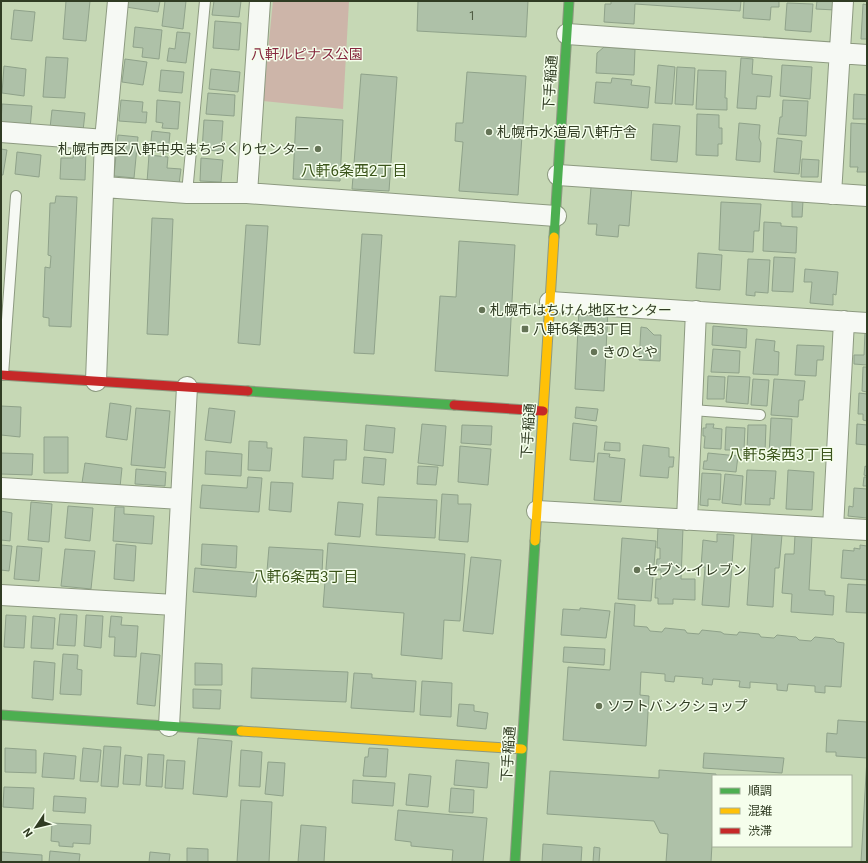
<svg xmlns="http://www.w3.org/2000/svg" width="868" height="863" font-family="Roboto,'Noto Sans JP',sans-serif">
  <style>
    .green { fill: #cdb5a9 }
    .building { fill: #aec1a8; stroke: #8fa28a }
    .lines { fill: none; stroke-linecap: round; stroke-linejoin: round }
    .lane-casing { stroke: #8d9a80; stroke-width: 12 }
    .street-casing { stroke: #8d9a80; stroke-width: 22 }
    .fast-casing { stroke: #8d9a80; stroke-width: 11 }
    .slow-casing { stroke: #8d9a80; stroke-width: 11 }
    .jam-casing { stroke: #8d9a80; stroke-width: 11 }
    .lane { stroke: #f6f9f4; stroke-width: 10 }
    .street { stroke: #f6f9f4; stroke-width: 20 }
    .fast { stroke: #4caf50; stroke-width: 9 }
    .slow { stroke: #ffc107; stroke-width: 9 }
    .jam { stroke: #c62828; stroke-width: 9 }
    .poi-dot { fill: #647356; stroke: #f5feec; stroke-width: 1.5 }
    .labels { text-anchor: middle; stroke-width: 3; stroke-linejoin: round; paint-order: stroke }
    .number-label { font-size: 12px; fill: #505d44 }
    .park-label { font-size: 14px; fill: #86273e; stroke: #f5feec }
    .street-label { font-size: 14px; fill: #303c23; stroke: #f5feec }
    .poi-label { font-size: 14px; fill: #303c23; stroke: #f5feec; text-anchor: start }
    .neighbourhood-label { font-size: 15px; fill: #3a541a; stroke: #f5feec }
  </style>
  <rect width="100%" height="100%" fill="#c6d8b5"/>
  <!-- green -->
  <path class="green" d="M273 1H349L343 109 263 101Z"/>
  <!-- building -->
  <path class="building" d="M66 1H90L86 41 63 39Z
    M127 1H160L158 12 126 7Z
    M165 1H186L183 29 162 26Z
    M214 1H241L239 17 212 15Z
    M418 1H528L526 37 417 31Z
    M611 1H741L740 11 635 4 634 24 604 22 605 4H611Z
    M744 1H779V7H771L770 20 743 18Z
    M817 1H835V10L816 9Z
    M787 3 813 4 811 32 785 30Z
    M863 4 867 5V39H861Z
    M14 10 35 12 32 41 11 39Z
    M215 21 241 23 239 50 213 48Z
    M135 27 162 30 159 59 142 57 143 48 133 47Z
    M177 32 190 33 186 63 167 61 169 48 175 49Z
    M604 47 635 49 634 75 596 73 597 53Z
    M46 57 68 58 65 98 43 97Z
    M741 58 753 59 752 74 772 76 770 97 757 96 756 109 737 108Z
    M125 59 147 62 143 85 122 82Z
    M658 65 675 67 672 104 655 103Z
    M782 65 812 67 810 99 780 96Z
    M4 66 26 69 24 96 2 93Z
    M677 67 695 68 693 105 675 104Z
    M211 69 240 72 238 92 209 89Z
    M161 70 184 72 182 93 159 91Z
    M698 70 726 71 725 98H727V110L696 109Z
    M467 72 526 76 518 195 459 191 463 142 455 141 456 123H463Z
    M361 74 397 77 389 191 352 189Z
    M612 78 632 80 631 85 650 87 648 108 594 103 596 82 611 83Z
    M208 93 235 95 234 116 206 114Z
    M854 94 867 95V119H853Z
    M121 100 143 102 142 112H147L146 123 119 121Z
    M157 100 180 102 178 129 162 128 163 123 156 122Z
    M783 100 808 101 806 136 778 134 780 117H782Z
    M2 104 32 106 30 129 1 124Z
    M52 110 85 113 83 131 50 128Z
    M697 114 719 115V128H722V144H718V156L696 155Z
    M296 117 343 120 340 181 293 179Z
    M204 120 223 121 221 151 202 150Z
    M739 123 760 125 759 138 761 143 760 162 736 160Z
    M851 123 867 124V172H857L858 167H850Z
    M653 124 680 126 677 162 651 160Z
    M152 131 170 133 168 153 150 151Z
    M118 135 138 137 134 178 114 176Z
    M777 138 802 141 799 174 774 172Z
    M1 149 7 150 3 175H1Z
    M74 150 86 151 85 180 60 179 61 158H73Z
    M17 152 41 155 39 177 15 174Z
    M149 155 168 157 167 168 181 169 179 184 147 182Z
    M201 158 223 160 221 182 200 181Z
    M802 159 819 160 818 177H801Z
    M632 186 629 226 619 225 618 237 596 235 597 224H588L591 187Z
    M56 196 77 197 71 327 49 326V318L43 317 45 267 50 268 51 256 48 255 50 203H55Z
    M792 201H803L802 217H792Z
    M721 202 761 204 759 231H754L753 252 719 250Z
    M152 218 173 219 168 335 147 334Z
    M764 222 781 223V226L797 227 796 253 763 251Z
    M246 225 268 226 260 345 238 343Z
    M362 234 382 235 374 354 354 353Z
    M459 241 515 245 508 376 435 371 440 296 456 297Z
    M698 253 722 255 720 290 696 288Z
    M774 257 795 258 793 292 772 291Z
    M748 259 770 260 768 293 755 292V296L746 295Z
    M805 269 838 272 836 295 833 294V305L810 303 812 282H804Z
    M579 309 608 310 604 391 575 389Z
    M713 326 747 329 746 348 712 345Z
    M641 327 647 328 654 335H661L660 361 639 360Z
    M865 332H867V365L854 364V355H864Z
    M756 339 775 341 774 351 779 352 778 375 753 374Z
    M797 345 824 346 823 360H817L816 376 795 375Z
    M713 349 740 351 739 373 711 372Z
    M863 367H867V392L862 391Z
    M708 376 725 377 724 399H707Z
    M728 376 750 377 748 404 726 402Z
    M753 379 769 380 767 406 751 405Z
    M774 379 805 381 803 400H799L798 417 771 415Z
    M859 393 867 394V421L863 420V414H858Z
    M110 403 131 406 127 440 106 437Z
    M1 406 21 407 20 437 1 435Z
    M576 407 598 409 596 421 575 418Z
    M136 408 170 411 165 468 131 465Z
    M209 408 235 411 231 443 205 440Z
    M771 418 792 419 790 456 769 455Z
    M573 423 597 426 594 462 570 460Z
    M422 424 446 426 443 466 418 463Z
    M706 424H714L713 428 722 429 721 449 704 448 705 436H703V428H706Z
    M857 424 867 425V445L856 444Z
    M366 425 395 428 393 453 364 450Z
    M462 425 492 426 491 445 461 443Z
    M748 425H766L765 452 747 451Z
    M726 427 745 428 744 450H725Z
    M44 437H68V473H44Z
    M304 437 347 440 346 460H334L333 479 302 477Z
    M249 441 267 442V448H272L270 471 248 470Z
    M605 442 620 443V451L604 450Z
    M643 445 669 448V457H674L673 467H669L668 478 640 476Z
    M460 446 491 449 488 485 458 482Z
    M206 451 242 454 241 476 205 474Z
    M1 453 33 454 32 475 1 474Z
    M598 453 610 454 609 457 625 459 621 502 594 500Z
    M708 453 738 456 736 472 703 469 704 461H707Z
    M364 457 386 459 384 485 362 483Z
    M85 463 122 468 120 487 82 483Z
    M418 466 438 467 436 485 417 484Z
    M865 466 867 467V476L864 475Z
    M136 469 166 472 165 486 135 484Z
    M747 470 776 471 774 499 770 498V505L745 504Z
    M788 470 814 472 812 510 786 509Z
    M702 473 721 474 720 500 708 499V506L700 505Z
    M725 474 743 476 741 505 722 503Z
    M248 477 262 478 259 512 200 508 202 485 247 488Z
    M864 477H867V486H863Z
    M271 482 293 483 291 512 269 510Z
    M854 488 867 489V518L848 516 849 506 853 507Z
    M442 494 458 495V504H471L468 542 439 540Z
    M378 497 437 500 435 538 376 535Z
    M31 502 52 504 49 542 28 540Z
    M338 502 363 504 360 537 335 535Z
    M68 506 93 508 90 541 65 538Z
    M115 507H124V514L154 516 152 544 113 541Z
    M1 511 12 513 10 541 1 540Z
    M658 527 683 528 681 579H695V600L673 599V604H658V598H655L656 579H661V570H656L657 559H660V548H657Z
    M752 533 782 535 779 568H775L773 607 747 605Z
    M717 534 734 535 729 607 702 605 705 567H701L703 540 717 542Z
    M795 535 812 536 809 590 825 591V595L834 596 833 615 791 612 792 594 782 593 785 554H794Z
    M622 538 656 541 651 601 618 599Z
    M328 543 465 554 460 621 444 620 442 659 401 655 404 613 323 607Z
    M116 544 136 546 134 581 114 579Z
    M202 544 237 546 236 568 201 565Z
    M1 545 12 546 9 571 1 570Z
    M860 545 867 546V580L841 578 843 550 854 551V548L860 549Z
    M17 546 42 548 39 581 14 579Z
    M269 547 323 550 322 574 267 571Z
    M65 549 95 551 91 589 61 586Z
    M471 557 501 560 493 634 463 631Z
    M195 568 258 573 256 597 193 592Z
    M848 584 867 585V613L846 612Z
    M615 603 635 605 634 626 647 627 650 631 662 632 665 628 685 630 687 633 699 634 702 630 721 632 724 634 737 635 739 632 759 634 761 637 774 638 777 635 796 637 799 640 811 641 815 637 834 639 837 642 844 643 841 687 825 686V693L815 692V686L788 684 787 691 777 690V684L750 682V688L739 687 740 681 713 679 712 685 702 684 703 678 675 676 674 682 665 681V674L641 672 640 695 649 696 646 746 563 740 568 667 610 670Z
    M580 608 610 611 606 638 561 635 563 609 580 610Z
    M60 614 77 615 75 646 57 645Z
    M6 615 26 616 24 648 4 647Z
    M86 615 103 616 101 648 84 646Z
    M33 616 55 618 53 649 31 648Z
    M111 616 122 617 121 625 138 626 136 657 114 656 115 637H109Z
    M564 647 605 649 604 665 563 662Z
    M141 653 160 655 155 706 137 704Z
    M63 654 78 655 77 669 82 670 81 695 60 694Z
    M34 661 55 663 53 700 32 698Z
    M195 663 222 664V685H195Z
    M252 668 348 672 346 702 251 698Z
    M354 673 372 674V678L416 681 414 712 351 708Z
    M422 681 452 683 451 717 420 715Z
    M193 689 221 690 220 709 193 708Z
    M459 704 474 705V711L488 713 486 729 457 726Z
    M838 720 867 722V862H861L867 758 836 756V752H826L827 733 837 734Z
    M198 738 232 741 227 797 193 794Z
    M104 746 121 747 118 787 101 786Z
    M5 748 36 750V773L5 772Z
    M83 748 101 750 98 782 80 781Z
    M369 748 388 749 386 777 363 776 365 757H368Z
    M241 750 262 752 260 787 239 786Z
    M44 753 76 756 74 779 42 777Z
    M704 753 784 758 782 773 703 768Z
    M148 754 164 755 162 787 146 786Z
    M125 755 142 757 140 785 123 784Z
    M167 760 185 761 183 789 165 788Z
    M456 760 489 763 487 788 454 785Z
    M268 762 285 763 283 796 265 794Z
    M659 770 716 774V776H713V827L711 862H666L668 834 660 833 654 821 547 814 550 771 659 778Z
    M409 774 431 776 428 807 406 805Z
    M353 780 395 783 393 806 352 803Z
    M4 787 34 788 33 809 3 807Z
    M451 788 474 790 473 813 449 812Z
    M54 796 86 798 85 813 53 811Z
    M241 800 272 802 269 862H237Z
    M398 810 487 818 483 862H452L453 850 411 846V842L395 840Z
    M52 823 91 825 90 844 73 843V847L59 846V842L51 841Z
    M301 825 326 827 324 862H298Z
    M543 844 582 847 581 862H542Z
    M594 847 600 848 599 862H593Z
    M187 848 208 849V862H187Z
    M50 851 80 854 79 862H49Z
    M1 852 42 855V862H1Z
    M150 852 170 854 169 862H149Z"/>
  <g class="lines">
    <!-- lane casing -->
    <g class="lane-casing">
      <path id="lane" d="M187 193 205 1
        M3 375 16 196
        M692 410 760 415"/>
    </g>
    <!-- street casing -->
    <g class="street-casing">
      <path id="street" d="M567 34 867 55
        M1 132 105 140
        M558 175 867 196
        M104 187 187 193H247L556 216
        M247 193 260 1
        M831 194 843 1
        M550 302 867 323
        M96 381 105 140 118 1
        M1 488 181 499
        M537 511 867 530
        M687 520 696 311
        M833 528 844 321
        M1 595 175 605
        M169 726 187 387"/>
    </g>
    <!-- fast casing -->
    <g class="fast-casing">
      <path id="fast" d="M554 237 569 1
        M248 391 454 405
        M1 715 241 731
        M515 862 535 541"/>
    </g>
    <!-- slow casing -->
    <g class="slow-casing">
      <path id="slow" d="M535 541 554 237
        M241 731 522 749"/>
    </g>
    <!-- jam casing -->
    <g class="jam-casing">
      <path id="jam" d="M1 375 248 391
        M454 405 543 411"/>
    </g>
    <!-- lane -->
    <use href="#lane" class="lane"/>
    <!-- street -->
    <use href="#street" class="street"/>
    <!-- fast -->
    <use href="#fast" class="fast"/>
    <!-- slow -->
    <use href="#slow" class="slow"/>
    <!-- jam -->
    <use href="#jam" class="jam"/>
  </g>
  <!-- markers -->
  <g class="poi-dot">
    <circle cx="489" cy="132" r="4"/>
    <circle cx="318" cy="149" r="4"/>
    <circle cx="482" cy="310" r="4"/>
    <rect x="521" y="325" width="8" height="8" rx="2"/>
    <circle cx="594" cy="352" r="4"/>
    <circle cx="637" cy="570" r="4"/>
    <circle cx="599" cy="706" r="4"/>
  </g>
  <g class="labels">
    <!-- number labels -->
    <g class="number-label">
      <text x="472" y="20">1</text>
    </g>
    <!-- park labels -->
    <g class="park-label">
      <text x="307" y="59">八軒ルピナス公園</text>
    </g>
    <!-- street labels -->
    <g class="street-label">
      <text transform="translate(550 83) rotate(-86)" y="5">下手稲通</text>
      <text transform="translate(528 431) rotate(-86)" y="5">下手稲通</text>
      <text transform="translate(508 754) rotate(-86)" y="5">下手稲通</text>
    </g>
    <!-- poi labels -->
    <g class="poi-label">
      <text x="497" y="137">札幌市水道局八軒庁舎</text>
      <text x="310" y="154" text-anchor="end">札幌市西区八軒中央まちづくりセンター</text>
      <text x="490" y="315">札幌市はちけん地区センター</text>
      <text x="533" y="334">八軒6条西3丁目</text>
      <text x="602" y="357">きのとや</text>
      <text x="645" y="575">セブン-イレブン</text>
      <text x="607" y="711">ソフトバンクショップ</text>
    </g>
    <!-- neighbourhood labels -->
    <g class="neighbourhood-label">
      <text x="354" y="176">八軒6条西2丁目</text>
      <text x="781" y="460">八軒5条西3丁目</text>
      <text x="305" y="582">八軒6条西3丁目</text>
    </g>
  </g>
  <!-- border -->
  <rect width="868" height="863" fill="none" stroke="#303c23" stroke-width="4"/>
  <!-- legend -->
  <rect x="712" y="775" width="140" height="72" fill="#f5feec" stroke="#a6b09c"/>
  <rect x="720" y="788" width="20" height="6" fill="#4caf50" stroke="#a6b09c"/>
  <text x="748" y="795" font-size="12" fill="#303c23">順調</text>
  <rect x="720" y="808" width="20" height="6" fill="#ffc107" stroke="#a6b09c"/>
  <text x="748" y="815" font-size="12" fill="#303c23">混雑</text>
  <rect x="720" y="828" width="20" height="6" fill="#c62828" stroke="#a6b09c"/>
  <text x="748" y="835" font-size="12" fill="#303c23">渋滞</text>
  <!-- north arrow -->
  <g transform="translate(36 827) rotate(235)" stroke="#f5feec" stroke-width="3" paint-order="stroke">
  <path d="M0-3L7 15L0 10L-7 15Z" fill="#303c23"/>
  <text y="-6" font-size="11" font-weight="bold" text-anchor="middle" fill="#303c23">N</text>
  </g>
</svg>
